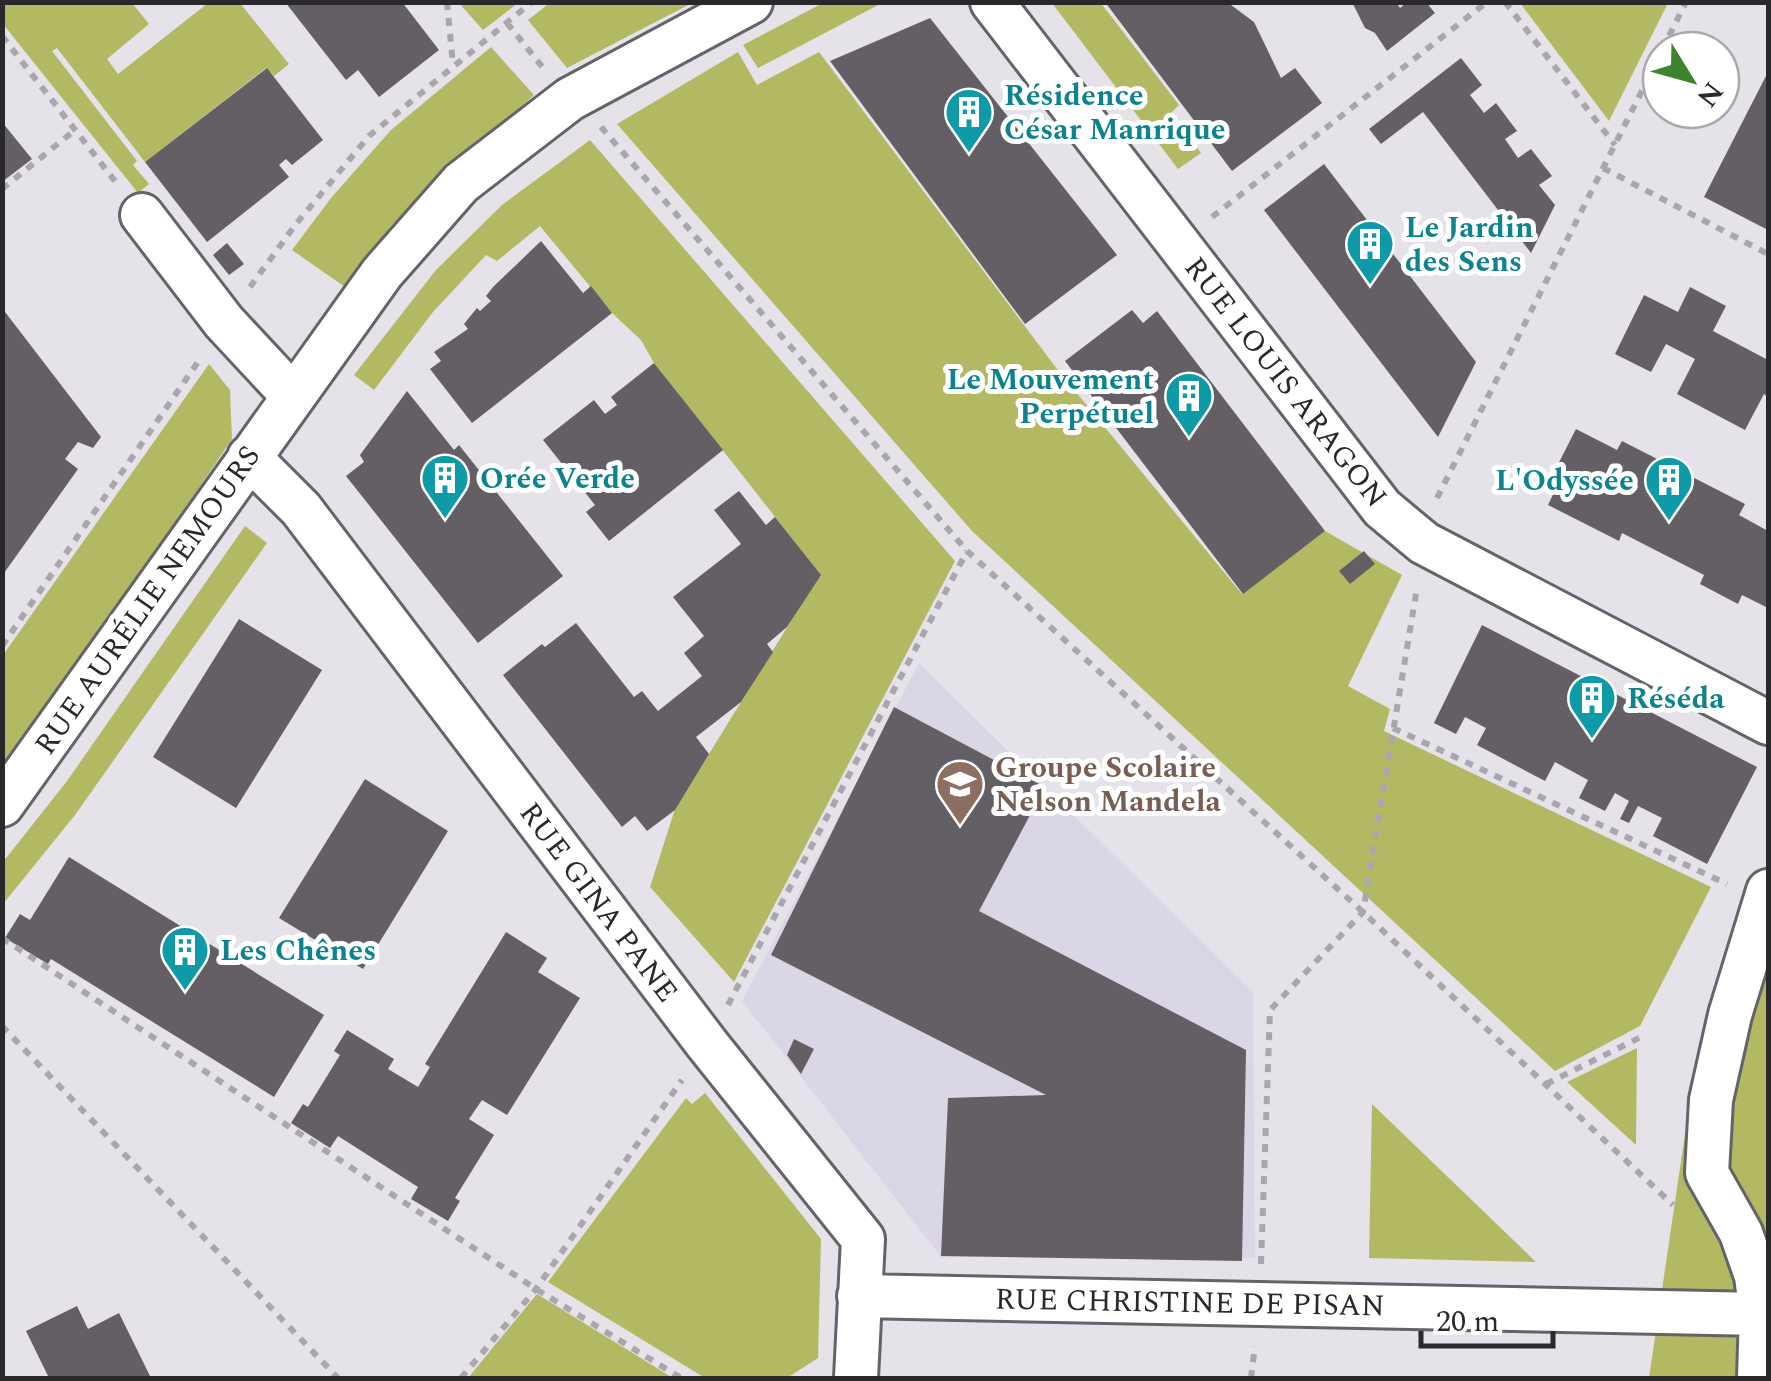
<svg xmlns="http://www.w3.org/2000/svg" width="1771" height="1381" font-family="Spectral,serif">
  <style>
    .built { fill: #dbd6e5 }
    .green { fill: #b3b962 }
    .building { fill: #645f65 }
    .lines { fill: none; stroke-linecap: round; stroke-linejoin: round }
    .street-casing { stroke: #65636a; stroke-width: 48 }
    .path { stroke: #a9a6ad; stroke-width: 6; stroke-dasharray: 8 8; stroke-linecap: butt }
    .street { stroke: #fff; stroke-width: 42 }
    .labels { text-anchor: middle; stroke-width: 10; stroke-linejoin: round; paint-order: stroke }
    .culture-label { font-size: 30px; font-weight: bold; fill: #0d838f; stroke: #fff; text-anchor: start }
    .street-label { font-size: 30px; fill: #29282b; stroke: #fff }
    .education-label { font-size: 30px; font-weight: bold; fill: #785e54; stroke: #fff; text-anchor: start }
  </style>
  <rect width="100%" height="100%" fill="#e5e2ea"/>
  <!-- built -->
  <path class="built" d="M919 663 1253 992 1255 1258 941 1257 742 1001Z"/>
  <!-- green -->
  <path class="green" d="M551 2H691L692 3 567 68 528 20Z
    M3 3H132L149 24 107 59 118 74 208 3H240L289 64 274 76 266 68 145 162 57 48 52 51 137 161 133 165 149 184 138 193 3 24Z
    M459 3H518L483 30Z
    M823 3H882L758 68 743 45Z
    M1052 3H1101L1179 105 1171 113 1201 153 1178 169Z
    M1520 3H1668L1609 121Z
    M491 47 534 95 448 171 392 225 345 287 292 250 331 198 391 130Z
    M738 52 757 85 819 52 1057 369 1242 594 1325 531 1402 575 1348 686 1390 709 1384 731 1711 887 1640 1026 1555 1071 972 531 617 124Z
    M590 140 955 561 734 982 650 887 675 809 820 574 654 363 641 340 612 313 540 226 497 261 486 255 433 312 374 390 354 375 436 270 502 205Z
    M209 364 230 390 232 439 182 513 185 519 3 780V655Z
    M245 526 267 543 75 815 3 904V862L67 781Z
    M1768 912V1378H1649L1685 1134Z
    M1637 1048 1636 1145 1567 1082Z
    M705 1093 821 1239 818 1358 787 1378H705L548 1282 686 1098 692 1104Z
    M1372 1104 1536 1262 1369 1258Z
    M537 1294 673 1378H468Z"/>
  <!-- building -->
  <path class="building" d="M285 2H402L439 50 379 97 358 70 346 80Z
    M1105 2H1227L1254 22 1281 78 1295 68 1322 103 1232 171Z
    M1352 2H1396L1400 8 1407 2H1426L1435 13 1387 51 1375 33 1365 28Z
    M930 18 1117 255 1025 324 830 61Z
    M1461 58 1482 85 1470 95 1484 113 1496 103 1517 131 1505 139 1518 158 1531 149 1552 176 1539 185 1555 205 1531 253 1423 112 1381 144 1369 129Z
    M267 68 323 140 292 165 286 159 279 165 289 177 207 242 145 162Z
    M1768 72V230L1704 197Z
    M2 122 32 159 2 182Z
    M1324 164 1476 362 1438 437 1264 210Z
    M541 241 583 293 591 286 612 313 472 423 430 369 441 361 434 352 468 329 464 324 477 308 480 311 491 301 486 296 493 287Z
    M227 243 244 264 229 275 213 255Z
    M1690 287 1726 306 1713 331 1768 360V397L1764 394 1745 430 1677 394 1695 359 1666 344 1651 372 1615 354 1644 295 1678 312Z
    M2 308 101 437 93 448 78 442 65 459 78 469 2 576Z
    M1132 310 1143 323 1157 311 1325 531 1243 594 1065 361Z
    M654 363 723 450 609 541 586 512 595 505 543 440 594 400 605 414 617 405 611 397Z
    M407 391 454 450 459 445 563 576 478 643 346 476 364 462 360 455Z
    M1576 429 1617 450 1622 441 1745 504 1739 515 1768 531V608L1742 595 1738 604 1700 584 1704 575 1622 533 1619 541 1548 505 1561 478 1553 474Z
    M739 491 766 525 775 517 821 575 787 627 767 644 773 652 741 702 696 737 709 754 675 810 647 831 635 816 622 827 503 675 542 644 545 647 576 623 634 697 642 691 658 711 702 676 684 653 704 636 673 597 741 544 714 510Z
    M1364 551 1375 564 1350 584 1339 571Z
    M239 619 322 670 236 808 153 757Z
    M1482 625 1757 767 1707 864 1653 836 1662 818 1638 806 1629 823 1620 819 1629 801 1615 793 1605 811 1579 798 1588 780 1555 762 1545 781 1477 745 1486 728 1465 717 1456 734 1434 723Z
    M894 707 1045 787 979 911 1246 1050 1242 1261 941 1256 948 1098 1046 1095 771 955Z
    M365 779 448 831 363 969 279 918Z
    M69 857 324 1015 274 1097 51 959 48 964 5 938 20 914 30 920Z
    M506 932 547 958 538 972 580 998 507 1115 482 1100 469 1119 494 1135 455 1198 460 1201 448 1221 411 1199 418 1187 338 1136 330 1148 291 1123 303 1104 308 1107 340 1055 334 1051 347 1030 394 1059 388 1069 418 1087 430 1067 425 1064Z
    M794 1039 814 1049 801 1074 787 1055Z
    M77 1306 88 1329 119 1313 151 1378H49L26 1331Z"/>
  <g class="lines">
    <!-- street casing -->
    <g class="street-casing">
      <path id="street" d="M992 2 1382 508 1424 543 1768 723
        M142 215 224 322 292 395
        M249 457 301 509 707 1044 863 1239 856 1378
        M2 805 382 273 461 183 570 99 751 2
        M859 1296 1761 1314
        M1759 1378 1761 1314 1756 1276 1741 1233 1707 1173 1711 1100 1730 1015 1768 891"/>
    </g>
    <!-- path -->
    <path class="path" d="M447 2 453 65
      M1505 2 1615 145
      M507 23 544 69
      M2 36 118 185
      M1662 50 1686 2
      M601 127 967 551 1363 912 1673 1205
      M1603 168 1768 254
      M2 189 75 130
      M1212 217 1487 2
      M250 287 296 224 369 136 532 2
      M1437 498 1661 53
      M2 646 200 359
      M1393 728 1727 884
      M2 938 536 1289 681 1378
      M728 1005 967 551
      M2 1026 338 1378
      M1546 1084 1643 1036
      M1261 1264 1270 1010 1363 912 1417 588
      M461 1378 536 1289 682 1080
      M1251 1378 1255 1346"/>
    <!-- street -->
    <use href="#street" class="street"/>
  </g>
  <!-- icons -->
  <defs>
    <g id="building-pin" transform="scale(2.5)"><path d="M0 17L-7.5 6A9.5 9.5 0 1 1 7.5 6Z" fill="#0f9aa8" stroke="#fff"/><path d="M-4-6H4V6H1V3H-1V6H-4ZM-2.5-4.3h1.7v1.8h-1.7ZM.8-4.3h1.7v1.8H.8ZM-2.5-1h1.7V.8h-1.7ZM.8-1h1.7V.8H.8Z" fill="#fff"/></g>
    <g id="school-pin" transform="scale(2.5)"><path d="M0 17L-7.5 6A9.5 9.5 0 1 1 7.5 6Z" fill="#8d6e63" stroke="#fff"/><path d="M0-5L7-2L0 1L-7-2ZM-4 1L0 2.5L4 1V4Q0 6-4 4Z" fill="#fff"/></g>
  </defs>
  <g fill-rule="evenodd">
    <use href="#building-pin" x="969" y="112"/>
    <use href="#building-pin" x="1370" y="244"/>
    <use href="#building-pin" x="1189" y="396"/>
    <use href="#building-pin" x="445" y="478"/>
    <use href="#building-pin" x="1669" y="480"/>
    <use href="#building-pin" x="1592" y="698"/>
    <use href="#school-pin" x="960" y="784"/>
    <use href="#building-pin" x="185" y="950"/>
  </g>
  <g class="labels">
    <!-- culture labels -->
    <g class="culture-label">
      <text x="1004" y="105">Résidence<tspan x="1004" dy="34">César Manrique</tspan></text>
      <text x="1405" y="237">Le Jardin<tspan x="1405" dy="34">des Sens</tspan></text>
      <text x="1154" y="389" text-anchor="end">Le Mouvement<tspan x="1154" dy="34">Perpétuel</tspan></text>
      <text x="480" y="488">Orée Verde</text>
      <text x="1634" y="490" text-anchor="end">L'Odyssée</text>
      <text x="1627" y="708">Réséda</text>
      <text x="220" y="960">Les Chênes</text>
    </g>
    <!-- street labels -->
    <g class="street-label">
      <text transform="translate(1286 382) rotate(52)" y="10">RUE LOUIS ARAGON</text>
      <text transform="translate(147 600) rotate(-55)" y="10">RUE AURÉLIE NEMOURS</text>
      <text transform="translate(599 902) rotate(53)" y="10">RUE GINA PANE</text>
      <text transform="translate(1190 1302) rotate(1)" y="10">RUE CHRISTINE DE PISAN</text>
    </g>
    <!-- education labels -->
    <g class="education-label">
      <text x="995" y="777">Groupe Scolaire<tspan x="995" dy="34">Nelson Mandela</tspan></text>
    </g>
  </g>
  <!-- border -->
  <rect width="1771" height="1381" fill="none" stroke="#29282b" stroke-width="10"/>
  <!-- north arrow -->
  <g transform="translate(1691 80) rotate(127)"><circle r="48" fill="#ffffff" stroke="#a9a9aa" stroke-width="2.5"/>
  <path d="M0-8L18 38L0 25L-18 38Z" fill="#3c852c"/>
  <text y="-15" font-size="28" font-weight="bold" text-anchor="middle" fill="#29282b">N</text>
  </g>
  <!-- scale -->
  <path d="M1421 1331v15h132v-15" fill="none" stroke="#29282b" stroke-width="5"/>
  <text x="1436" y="1331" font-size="30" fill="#29282b" stroke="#ffffff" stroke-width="8" paint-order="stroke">20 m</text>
</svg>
